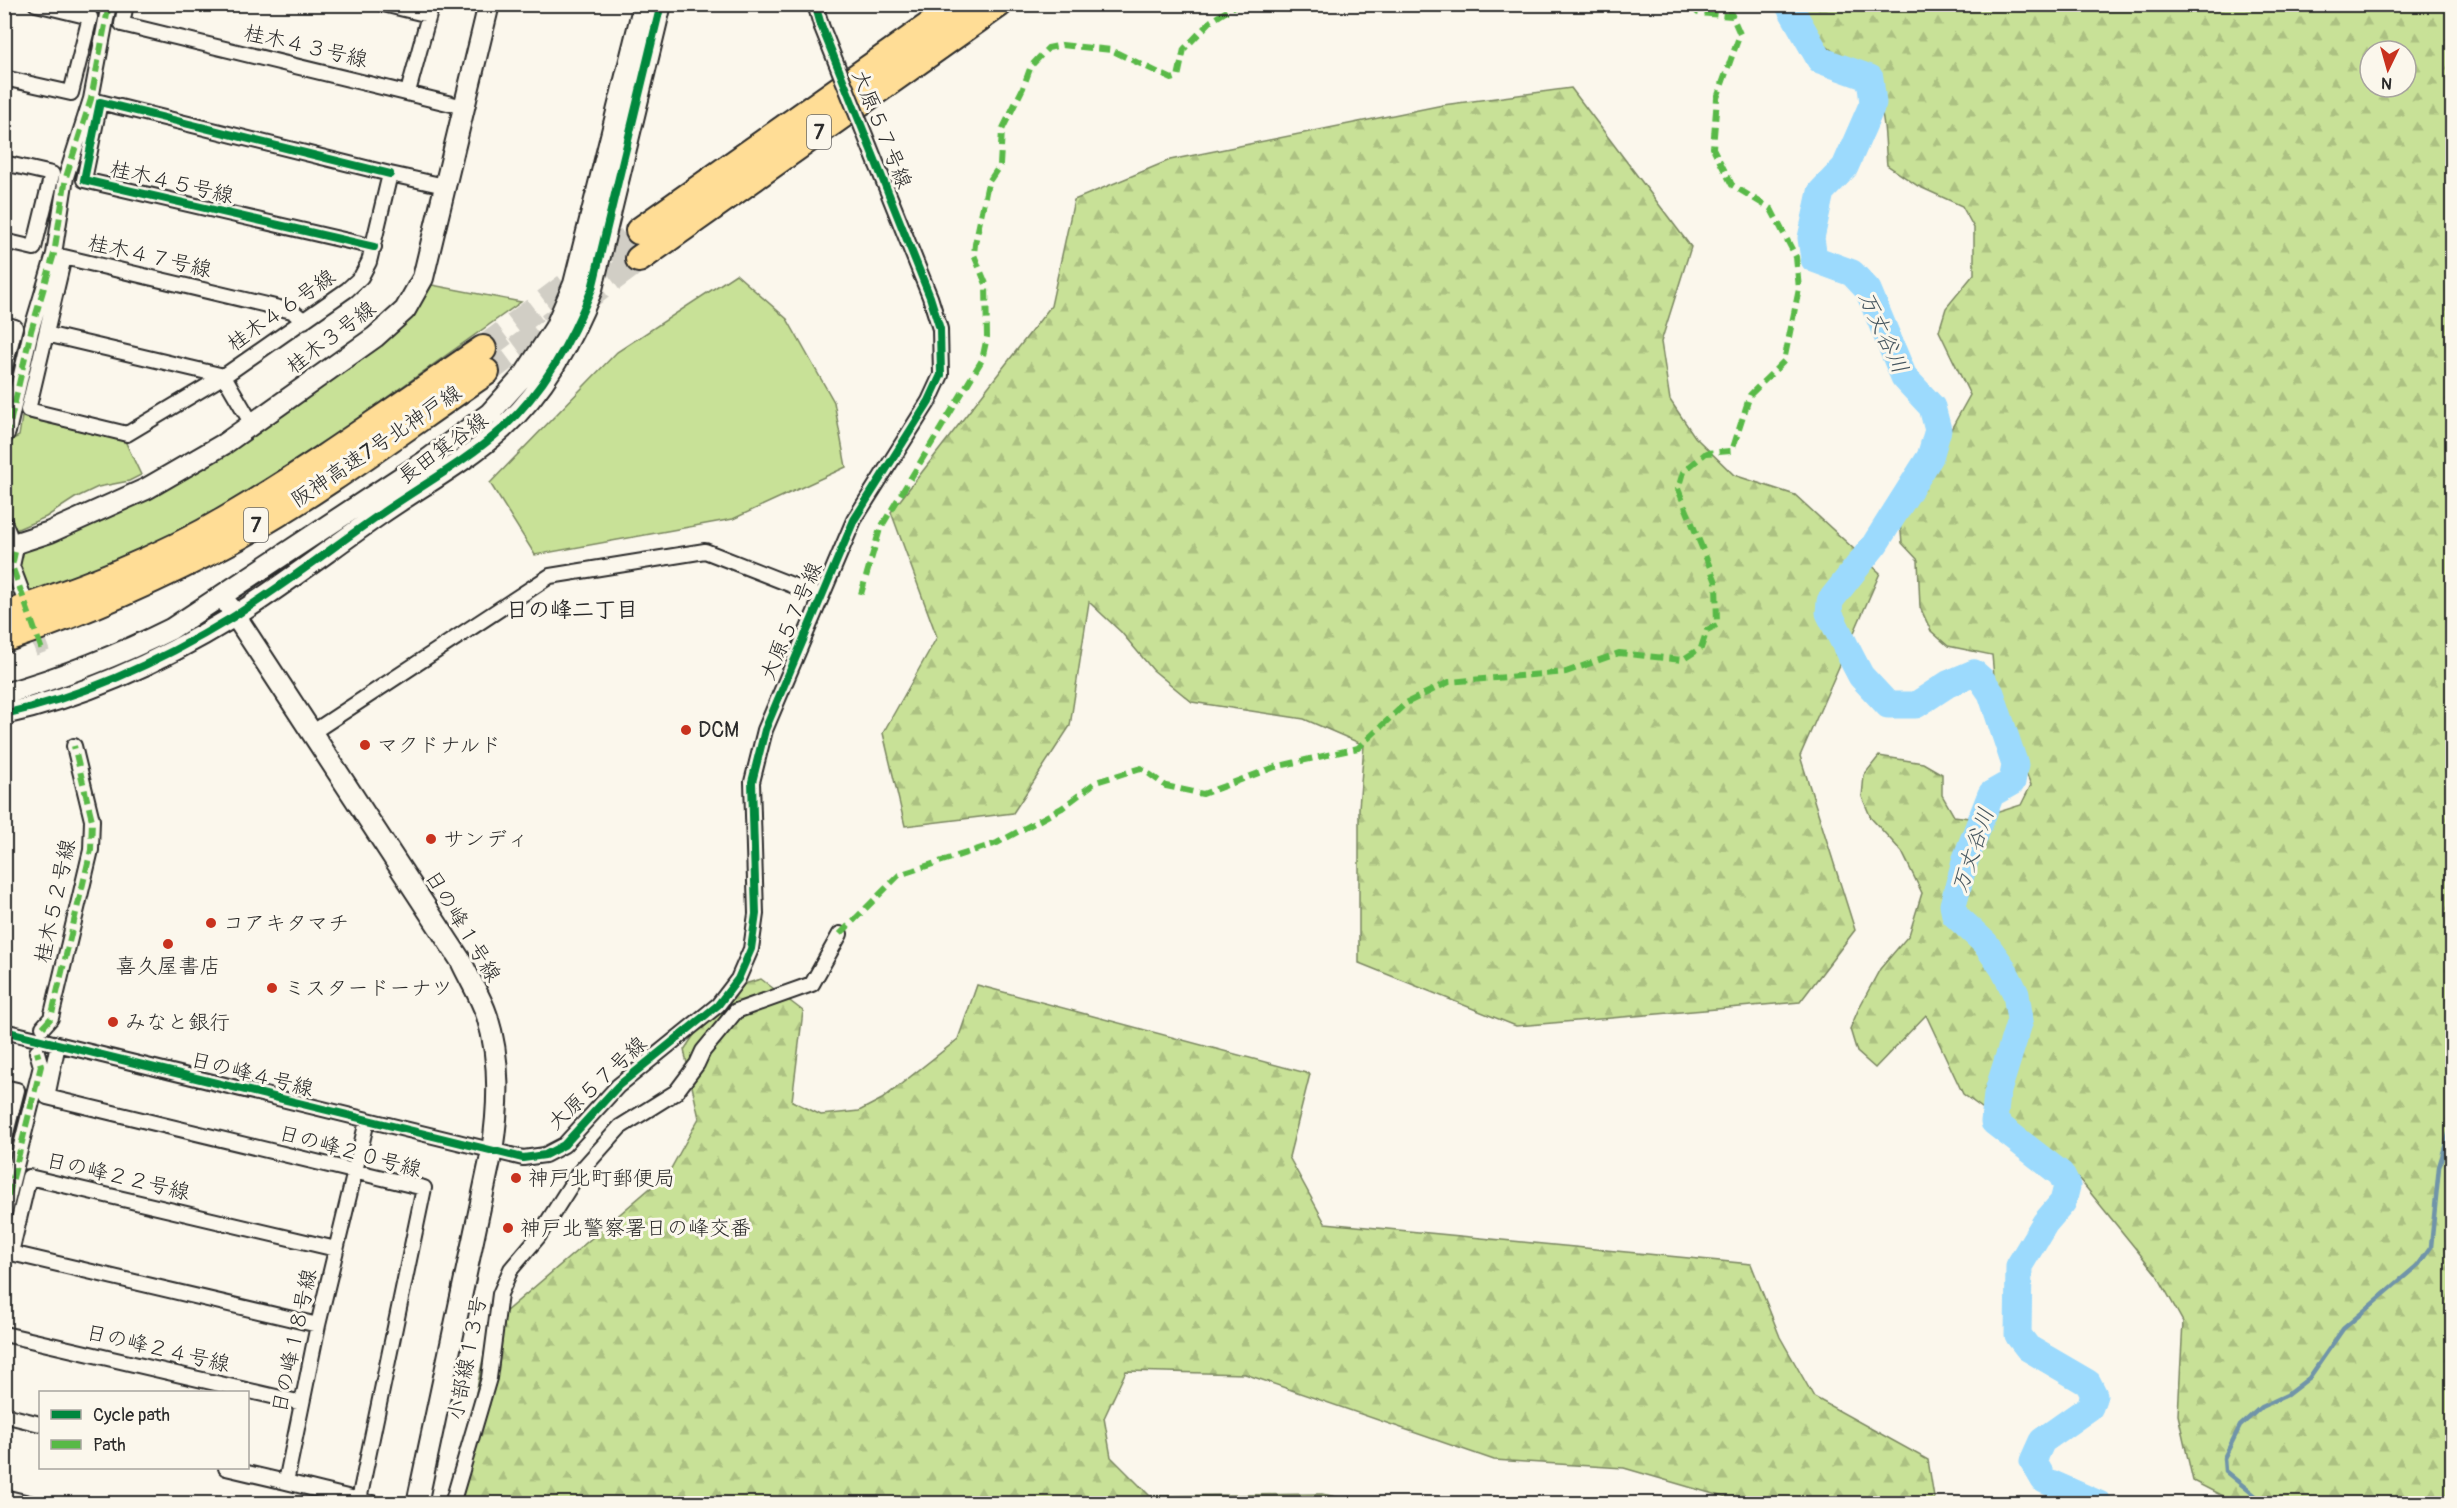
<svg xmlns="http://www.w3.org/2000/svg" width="2457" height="1508" font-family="Pangolin,'Klee One',sans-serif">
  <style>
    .green { fill: #c8e197; stroke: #7a8661; stroke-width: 1.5 }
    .forest { fill: url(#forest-firs); stroke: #7a8661; stroke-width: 1.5; fill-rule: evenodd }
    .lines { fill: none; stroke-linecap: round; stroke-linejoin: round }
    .stream { stroke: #6f94a9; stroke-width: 4.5 }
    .river { stroke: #9cdafd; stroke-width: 27 }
    .street-tunnel { stroke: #d1cec5; stroke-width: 14; stroke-dasharray: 14 7; stroke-linecap: butt }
    .highway-tunnel { stroke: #d1cec5; stroke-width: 26; stroke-dasharray: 26 13; stroke-linecap: butt }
    .street-casing { stroke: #2b2b2b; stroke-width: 18 }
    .secondary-casing { stroke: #2b2b2b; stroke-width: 24 }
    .highway-casing { stroke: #2b2b2b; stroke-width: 30 }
    .street { stroke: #fbf7ec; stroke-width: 14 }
    .secondary { stroke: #fbf7ec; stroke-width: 20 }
    .highway { stroke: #ffdd96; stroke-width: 26 }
    .street-bridge-casing { stroke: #2b2b2b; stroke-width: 18; stroke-linecap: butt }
    .street-bridge { stroke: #fbf7ec; stroke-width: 14 }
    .quiet { stroke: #58b947; stroke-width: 6; stroke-dasharray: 12 6; stroke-linecap: butt }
    .cycleway-casing { stroke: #fbf7ec; stroke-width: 11 }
    .cycleway { stroke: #00873e; stroke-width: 8 }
    .poi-dot { fill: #c8321e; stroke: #fbf7ec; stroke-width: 2 }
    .labels { text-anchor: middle; stroke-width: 6; stroke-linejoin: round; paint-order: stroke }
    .shield { fill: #fbf7ec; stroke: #696865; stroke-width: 1.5 }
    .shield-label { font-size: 20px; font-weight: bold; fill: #2b2b2b }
    .street-label { font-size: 21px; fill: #2b2b2b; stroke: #fbf7ec }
    .poi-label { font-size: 21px; fill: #2b2b2b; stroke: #fbf7ec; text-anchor: start }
    .water-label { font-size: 22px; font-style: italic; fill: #475760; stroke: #fbf7ec }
    .neighbourhood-label { font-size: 22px; font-weight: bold; fill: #2b2b2b; stroke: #fbf7ec }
  </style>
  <defs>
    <pattern id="forest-firs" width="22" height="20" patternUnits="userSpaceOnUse" patternTransform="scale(1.5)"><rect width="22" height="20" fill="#c8e197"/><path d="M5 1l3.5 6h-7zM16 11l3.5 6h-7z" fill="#acc182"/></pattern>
  </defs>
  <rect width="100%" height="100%" fill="#fbf7ec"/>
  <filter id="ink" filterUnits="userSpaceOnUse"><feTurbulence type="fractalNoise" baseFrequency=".0167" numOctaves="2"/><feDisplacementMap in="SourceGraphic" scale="12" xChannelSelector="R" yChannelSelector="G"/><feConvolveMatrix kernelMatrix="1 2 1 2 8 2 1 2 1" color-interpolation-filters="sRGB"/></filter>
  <g filter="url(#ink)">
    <!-- green -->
    <path class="green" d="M736 274 787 319 834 402 846 467 733 519 535 555 490 483 617 352Z
      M432 285 521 302 285 470 172 536 31 596 17 560 19 554 83 528 146 498 231 447 374 350 413 317Z
      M22 417 125 441 141 475 129 481 98 487 75 498 46 517 13 531 5 509 4 448 7 442 19 436Z"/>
    <!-- forest -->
    <path class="forest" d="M1796 5H2452V1503H2236L2193 1481 2178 1415 2183 1322 2157 1275 2080 1180 1963 1094 1926 1015 1875 1068 1857 1052 1850 1029 1859 1008 1880 969 1909 935 1922 893 1902 852 1871 818 1862 797 1864 775 1879 756 1923 763 1942 774V795L1954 816 1977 819 2021 805 2031 785 1996 698 1992 655 1948 646 1931 631 1920 607 1918 560 1902 543 1900 521 1970 395 1939 331 1946 308 1974 274V228L1962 206 1918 186 1887 165C1885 147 1886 123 1880 106 1869 74 1842 60 1818 39 1808 30 1802 17 1796 5ZM2370 51H2406V87H2370Z
      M1571 88 1691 247 1661 342 1670 400 1695 437 1734 475 1795 495 1880 573 1800 756 1855 930 1800 1002 1516 1026 1359 963V808L1364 745 1304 719 1192 702 1153 670 1121 632 1089 602 1070 726 1013 813 905 826 883 733 937 637 891 512 1051 306 1074 200 1170 160 1443 105Z
      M761 979 803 1011 792 1101 821 1115 859 1111 882 1099 958 1039 977 985 1310 1074 1289 1157 1325 1223 1751 1264 1780 1337 1814 1397 1928 1460 1935 1503H1744L1624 1468 1494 1460 1245 1374 1126 1371 1104 1418 1111 1457 1150 1496 1322 1494 1365 1503 453 1504 490 1325 669 1172 699 1118 684 1050 724 990Z"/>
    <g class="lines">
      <!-- stream -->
      <path class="stream" d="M2260 1504 2258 1498 2225 1471 2224 1458 2240 1426 2261 1407 2287 1395 2309 1378 2343 1329 2419 1264 2431 1247 2439 1167 2452 1124"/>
      <!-- river -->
      <path class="river" d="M1788 4 1820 60 1870 78 1873 103 1845 167 1821 192 1811 238 1814 259 1852 273 1868 290 1904 377 1932 407 1938 430 1930 457 1875 544 1830 601 1829 613 1851 657 1861 676 1888 705H1916L1948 684 1974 673 1982 680 1991 693 2015 765 2012 782 1991 794 1965 861 1953 905 1955 915 1985 943 2003 968 2016 994 2020 1020 1997 1094 1994 1122 2061 1174 2067 1186 2063 1202 2045 1223 2019 1266 2018 1335 2028 1348 2088 1383 2094 1395 2090 1407 2042 1441 2033 1461 2044 1480 2099 1504"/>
      <!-- street-tunnel -->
      <path class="street-tunnel" d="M32 623 43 653"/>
      <!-- highway-tunnel -->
      <path class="highway-tunnel" d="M483 349 639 231
        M486 372 639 259"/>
      <!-- street casing -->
      <g class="street-casing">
        <path id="street" d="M126 4 122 24 464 107
          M383 4 429 15
          M815 4 821 25
          M4 78 71 93 90 17 36 4
          M408 92 432 4
          M4 163 52 174 34 248 4 241
          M374 247 84 180 100 102 390 174
          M4 324 15 327 4 370
          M46 334 224 376
          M224 376 127 434 28 410 64 257 292 311 304 321
          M252 424 224 376 347 290 361 277 369 262 390 174 445 186
          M4 438 8 432 31 331 54 254 66 177 91 99 109 4
          M4 522 9 534
          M15 552 12 566 23 595
          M313 732 550 576 705 551 820 596
          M43 1027 51 1018 91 850 92 820 74 746
          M4 1031 523 1158 545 1155 564 1145 618 1086 718 1005 738 979 751 949 756 914 752 782 765 730 854 520 929 401 941 375 940 329 930 297 877 165
          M58 1044 47 1097 424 1188 359 1500
          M4 1087 17 1090 4 1141
          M367 1121 318 1325 286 1482 376 1504
          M4 1214 41 1066 37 1052
          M318 1325 11 1253 29 1177 336 1249
          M4 1334 302 1403
          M4 1415 40 1424
          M226 1468 286 1482
          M4 1497 33 1504
          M452 1504 489 1378 500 1294 511 1269 538 1237 578 1174 620 1127 676 1092 697 1064 703 1051 736 1011 812 984 840 934"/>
      </g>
      <!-- secondary casing -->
      <g class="secondary-casing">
        <path id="secondary" d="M4 547 50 532 146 489 224 444 375 337 405 310 423 278 489 4
          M229 606 461 961C469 979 481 997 487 1016 501 1060 499 1106 492 1151L417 1504
          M4 694C62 677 117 656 171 629L427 460 490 413 525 374 555 328 574 284 644 4
          M4 714C86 696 163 660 233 617 283 586 330 549 379 515 419 487 465 462 502 429 544 391 571 341 592 289L661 4"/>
      </g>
      <!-- highway casing -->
      <g class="highway-casing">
        <path id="highway" d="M639 231 960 4
          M639 259 999 4
          M4 615C81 589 159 560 229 518 317 466 399 406 483 349
          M4 639C86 611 163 577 239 536 325 488 405 427 486 372"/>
      </g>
      <!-- street -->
      <use href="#street" class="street"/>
      <!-- secondary -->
      <use href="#secondary" class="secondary"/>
      <!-- highway -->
      <use href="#highway" class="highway"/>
      <!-- street-bridge casing -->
      <g class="street-bridge-casing">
        <path id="street-bridge" d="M821 25 877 165"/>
      </g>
      <!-- street-bridge -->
      <use href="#street-bridge" class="street-bridge"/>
      <!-- quiet -->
      <path class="quiet" d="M1691 4 1698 13 1732 16
        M4 438 8 432 31 331 54 254 66 177 91 99 109 4
        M4 522 9 534
        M15 552 12 566 43 653
        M861 594 880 529 982 360 987 337 986 284 974 255 975 244 988 183 1000 165 1002 130 1023 88 1031 66 1048 48 1062 45 1111 50 1172 79 1178 77 1184 49 1211 21 1238 4
        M840 934 899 875 997 843 1062 808 1096 782 1141 768 1166 786 1203 794 1275 767 1358 748 1406 703 1449 682 1566 672 1619 653 1682 660 1701 648 1707 630 1717 625 1716 582 1678 489 1683 472 1706 453 1732 451 1750 395 1784 361 1799 289 1796 257 1771 209 1732 185 1713 148 1717 98 1740 34 1727 4
        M43 1027 51 1018 91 850 92 820 74 746
        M4 1214 41 1066 37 1052"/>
      <!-- cycleway casing -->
      <g class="cycleway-casing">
        <path id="cycleway" d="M374 247 84 180 100 102 390 174
          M4 714C86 696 163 660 233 617 283 586 330 549 379 515 419 487 465 462 502 429 544 391 571 341 592 289L661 4
          M4 1031 523 1158 545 1155 564 1145 618 1086 718 1005 738 979 751 949 756 914 752 782 765 730 854 520 929 401 941 375 940 329 930 297 821 25 815 4"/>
      </g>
      <!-- cycleway -->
      <use href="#cycleway" class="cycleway"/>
    </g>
  </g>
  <!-- markers -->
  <g class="poi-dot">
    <circle cx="686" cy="730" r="6"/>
    <circle cx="365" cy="745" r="6"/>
    <circle cx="431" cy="839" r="6"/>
    <circle cx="211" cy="923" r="6"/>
    <circle cx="168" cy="944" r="6"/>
    <circle cx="272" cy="988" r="6"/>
    <circle cx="113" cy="1022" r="6"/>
    <circle cx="516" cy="1178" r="6"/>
    <circle cx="508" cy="1228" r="6"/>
  </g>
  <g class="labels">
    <!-- shield labels -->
    <g class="shield">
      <rect x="807" y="115" width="24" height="34" rx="4.5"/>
      <rect x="244" y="508" width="24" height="34" rx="4.5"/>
    </g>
    <g class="shield-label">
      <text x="819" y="139">7</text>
      <text x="256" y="532">7</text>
    </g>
    <!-- street labels -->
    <g class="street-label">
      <text transform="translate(306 46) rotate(13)" y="7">桂木４３号線</text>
      <text transform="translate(882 129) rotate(68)" y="7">大原５７号線</text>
      <text transform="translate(172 182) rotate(13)" y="7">桂木４５号線</text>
      <text transform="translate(150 256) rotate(13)" y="7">桂木４７号線</text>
      <text transform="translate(281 310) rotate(-35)" y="7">桂木４６号線</text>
      <text transform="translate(331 337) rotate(-37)" y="7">桂木３号線</text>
      <text transform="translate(376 446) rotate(-34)" y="7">阪神高速7号北神戸線</text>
      <text transform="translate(443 448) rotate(-36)" y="7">長田箕谷線</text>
      <text transform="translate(791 621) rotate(-67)" y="7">大原５７号線</text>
      <text transform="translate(55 901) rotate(-78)" y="7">桂木５２号線</text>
      <text transform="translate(463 926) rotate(59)" y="7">日の峰１号線</text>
      <text transform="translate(252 1074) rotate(14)" y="7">日の峰４号線</text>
      <text transform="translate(597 1083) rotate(-43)" y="7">大原５７号線</text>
      <text transform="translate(350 1151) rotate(15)" y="7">日の峰２０号線</text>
      <text transform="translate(118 1176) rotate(13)" y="7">日の峰２２号線</text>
      <text transform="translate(294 1341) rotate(-78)" y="7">日の峰１８号線</text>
      <text transform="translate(158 1348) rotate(13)" y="7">日の峰２４号線</text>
      <text transform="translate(467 1358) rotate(-79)" y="7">小部線１３号</text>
    </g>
    <!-- poi labels -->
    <g class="poi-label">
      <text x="698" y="737">DCM</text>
      <text x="377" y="752">マクドナルド</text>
      <text x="443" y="846">サンディ</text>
      <text x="223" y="930">コアキタマチ</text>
      <text x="168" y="973" text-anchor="middle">喜久屋書店</text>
      <text x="284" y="995">ミスタードーナツ</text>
      <text x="125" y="1029">みなと銀行</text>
      <text x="528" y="1185">神戸北町郵便局</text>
      <text x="520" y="1235">神戸北警察署日の峰交番</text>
    </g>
    <!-- water labels -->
    <g class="water-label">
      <text transform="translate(1884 332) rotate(65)" y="8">万丈谷川</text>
      <text transform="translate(1972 850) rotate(-71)" y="8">万丈谷川</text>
    </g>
    <!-- neighbourhood labels -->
    <g class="neighbourhood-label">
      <text x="572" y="617">日の峰二丁目</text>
    </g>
  </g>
  <!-- margin -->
  <rect width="2457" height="1508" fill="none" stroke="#fbf7ec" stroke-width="24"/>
  <rect x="12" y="12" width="2433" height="1484" fill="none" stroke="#2b2b2b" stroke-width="2" filter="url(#ink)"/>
  <!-- legend -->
  <rect x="39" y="1391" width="210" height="78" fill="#fbf7ec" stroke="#a8a59f" stroke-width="1.5"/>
  <rect x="51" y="1410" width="30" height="9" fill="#00873e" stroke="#a8a59f" stroke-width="1.5"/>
  <text x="93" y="1421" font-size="18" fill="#2b2b2b">Cycle path</text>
  <rect x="51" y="1440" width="30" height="9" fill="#58b947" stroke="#a8a59f" stroke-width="1.5"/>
  <text x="93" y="1451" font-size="18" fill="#2b2b2b">Path</text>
  <!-- north arrow -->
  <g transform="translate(2388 69) rotate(185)"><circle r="28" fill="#fbf7ec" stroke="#a8a59f" stroke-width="1.5"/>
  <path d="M0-4.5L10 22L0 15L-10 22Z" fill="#c8321e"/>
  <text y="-9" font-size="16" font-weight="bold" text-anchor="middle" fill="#2b2b2b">N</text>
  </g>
</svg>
